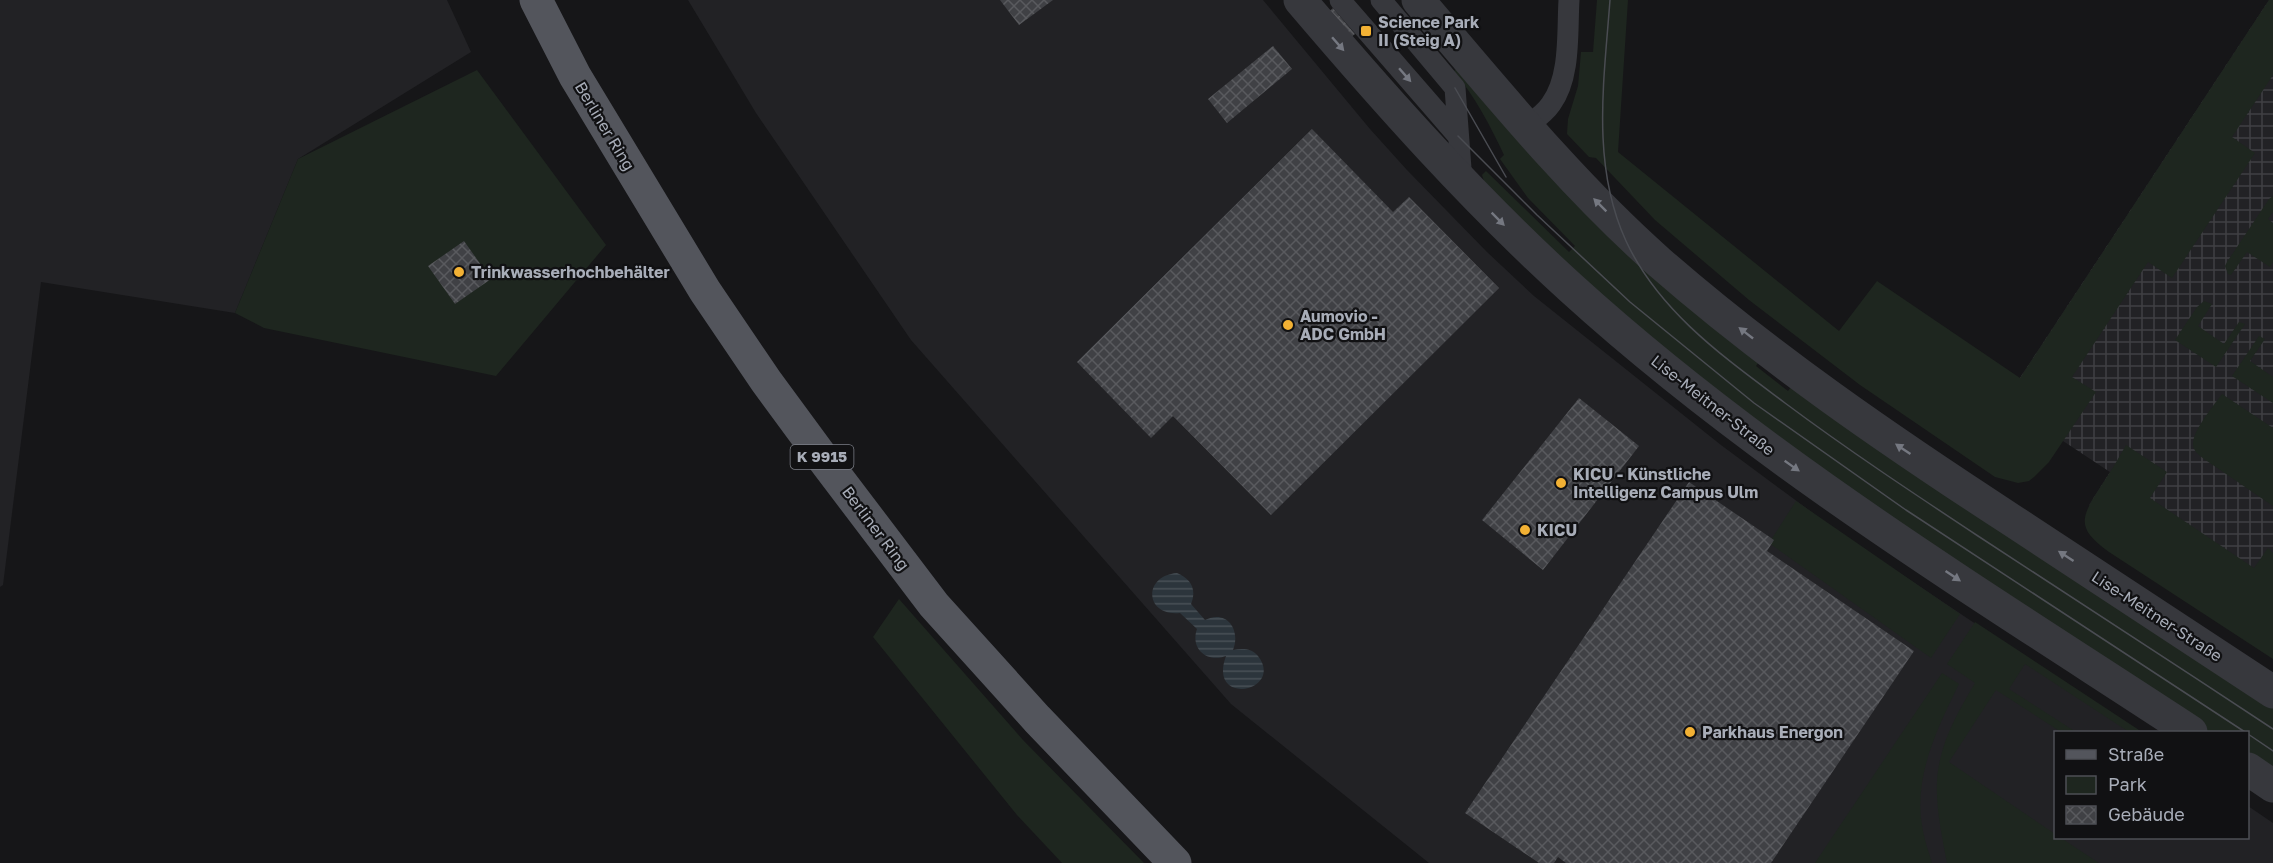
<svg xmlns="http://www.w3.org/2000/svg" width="2273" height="863" font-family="'Golos Text',sans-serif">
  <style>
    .built { fill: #222225 }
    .industrial { fill: url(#industrial-grid) }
    .green { fill: #1e261f }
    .water { fill: url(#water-rules) }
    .building { fill: url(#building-cross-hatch) }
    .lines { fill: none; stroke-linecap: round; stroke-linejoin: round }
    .service { stroke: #37383d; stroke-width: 21 }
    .minor { stroke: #37383d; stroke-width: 33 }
    .primary { stroke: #53555c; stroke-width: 33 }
    .tram { stroke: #4a4c52; stroke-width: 1.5 }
    .oneway { fill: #757881 }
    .poi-dot { fill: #f2b134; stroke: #111113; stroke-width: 2 }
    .labels { text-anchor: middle; stroke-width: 4.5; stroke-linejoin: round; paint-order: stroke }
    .shield { fill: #111113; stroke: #7b7e86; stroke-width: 1.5 }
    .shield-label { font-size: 15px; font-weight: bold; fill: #a8adb8 }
    .poi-label { font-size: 16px; font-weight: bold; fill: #a8adb8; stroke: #111113; text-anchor: start }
    .street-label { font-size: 16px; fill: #a8adb8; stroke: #111113 }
  </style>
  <defs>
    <pattern id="industrial-grid" width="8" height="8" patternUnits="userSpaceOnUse" patternTransform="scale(1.5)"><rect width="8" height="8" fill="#222225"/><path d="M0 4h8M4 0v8" fill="none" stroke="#3f3f43"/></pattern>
    <pattern id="water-rules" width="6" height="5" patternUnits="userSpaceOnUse" patternTransform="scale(1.5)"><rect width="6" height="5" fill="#2c353c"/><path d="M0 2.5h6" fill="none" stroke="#485056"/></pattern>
    <pattern id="building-cross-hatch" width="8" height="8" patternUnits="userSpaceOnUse" patternTransform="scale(1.5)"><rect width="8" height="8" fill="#404145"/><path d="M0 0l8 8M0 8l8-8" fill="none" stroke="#595a5e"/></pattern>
  </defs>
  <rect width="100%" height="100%" fill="#161618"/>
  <!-- built -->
  <path class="built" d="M0 0H447L471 52 298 159 235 313 41 282 3 585 0 587Z
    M688 0H1263L1370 129 1407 170 1487 252 1534 296 1721 445 1840 533 2137 732H2056V838H2248V806L2273 823V863H1429L1231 704 911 340 756 113Z"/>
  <!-- industrial -->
  <path class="industrial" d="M2269 0H2273V628L2089 505 2110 472 2004 402Z"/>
  <!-- green -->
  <path class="green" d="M1597 0H1628L1618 152 1839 331 1877 281 2020 378 2269 0H2273V75L2232 137 2255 153 2172 278 2148 262 2072 377 2096 392 2049 462 2034 477 2029 481 2018 483 1995 477 1860 385 1749 300 1655 220 1596 158 1589 157 1567 134 1568 119 1578 86 1581 52H1593Z
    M1462 64 1763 356 1756 366 1788 391 1795 382 2273 703V775L2248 759V732H2208L1930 550 1662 357 1486 187 1482 175 1486 171 1569 252 1575 246 1528 198 1500 159 1504 155C1490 125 1475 97 1454 71Z
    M477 70 606 245 496 376 264 328 235 313 298 159Z
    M2273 196V212L2268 219 2273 223V262L2270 267 2247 252 2231 275 2228 274 2225 266 2227 262 2269 199Z
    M2204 301 2212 304 2198 326 2224 344 2239 322 2245 324 2216 367 2175 340 2197 307Z
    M2259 336 2265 339 2250 361 2273 377V403L2232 376Z
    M2222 394 2273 428V506L2204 459C2199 455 2193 451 2193 444 2193 430 2214 405 2222 394Z
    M2126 445 2167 472 2150 498 2254 568 2268 548 2273 553V659L2109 552C2075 528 2081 517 2101 486 2110 473 2118 459 2126 445Z
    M1796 501 1960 614 1931 658 1769 543Z
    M899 599 1023 740 1144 863H1062L1017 815 873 637Z
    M1975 622 2142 732H2129L2025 664 2009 689 2076 732H2061L1996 690 1949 762 2055 834 2056 838H2061L2099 863H1947C1941 831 1932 792 1940 760 1946 732 1961 707 1975 683L1947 664Z
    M1942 673 1959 684C1937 729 1912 779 1923 831 1925 842 1929 853 1932 863H1815Z"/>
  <!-- water -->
  <path class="water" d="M1177 573C1191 579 1197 589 1191 604L1205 620C1227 609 1241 630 1233 650 1242 648 1252 648 1258 656 1285 691 1207 708 1226 656 1207 663 1190 649 1197 629L1180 613C1145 617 1142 576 1177 573Z"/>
  <!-- building -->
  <path class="building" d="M1000 0H1053L1019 25Z
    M1333 8 1355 34 1346 41 1325 15Z
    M1273 46 1292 69 1227 123 1208 99Z
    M1312 129 1393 212 1409 197 1499 288 1271 515 1173 416 1151 438 1077 362Z
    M464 241 491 279 455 304 428 266Z
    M1579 398 1639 446 1543 570 1482 520Z
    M1689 482 1774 540 1767 551 1914 651 1771 863H1566L1558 857 1554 863H1539L1465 813Z"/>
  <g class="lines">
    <!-- service -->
    <path class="service" d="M1340 0 1458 136
      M1381 0 1455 88 1462 182
      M1527 126C1535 120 1545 113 1551 104 1571 77 1567 32 1569 0"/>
    <!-- minor -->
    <path class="minor" d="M1300 0C1386 101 1473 199 1571 288 1760 460 1979 593 2191 732
      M1418 0C1495 90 1570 183 1659 262 1769 358 1890 441 2013 521 2099 578 2186 635 2273 692
      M2248 769 2273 786"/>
    <!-- primary -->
    <path class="primary" d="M536 0 575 76 705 291 766 381 827 464 934 605 1037 719 1175 863"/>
    <!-- tram -->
    <path class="tram" d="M1610 0C1604 81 1591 165 1626 241 1659 312 1725 358 1785 403 1848 450 1913 493 1978 536 2076 600 2175 664 2273 729
      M1455 88 1506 177
      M1458 136 1537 215 1630 302 1754 403 1906 510 2245 732
      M2248 734 2273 751"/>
  </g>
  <!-- one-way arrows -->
  <defs><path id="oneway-solid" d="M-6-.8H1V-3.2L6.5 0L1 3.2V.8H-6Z" transform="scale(1.5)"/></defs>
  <g class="oneway">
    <use href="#oneway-solid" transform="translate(1338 44) rotate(49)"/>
    <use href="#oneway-solid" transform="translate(1405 75) rotate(49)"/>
    <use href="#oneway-solid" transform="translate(1600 205) rotate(-135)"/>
    <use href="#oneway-solid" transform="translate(1498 219) rotate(45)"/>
    <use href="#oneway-solid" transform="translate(1746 333) rotate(-142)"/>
    <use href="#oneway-solid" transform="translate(1903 449) rotate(-146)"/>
    <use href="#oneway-solid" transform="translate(1792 466) rotate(35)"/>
    <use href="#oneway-solid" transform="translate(2066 556) rotate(-147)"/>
    <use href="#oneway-solid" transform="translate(1953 576) rotate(34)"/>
  </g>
  <!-- markers -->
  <g class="poi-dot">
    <rect x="1360" y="25" width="12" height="12" rx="3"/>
    <circle cx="459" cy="272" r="6"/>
    <circle cx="1288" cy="325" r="6"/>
    <circle cx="1561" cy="483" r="6"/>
    <circle cx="1525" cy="530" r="6"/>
    <circle cx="1690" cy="732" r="6"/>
  </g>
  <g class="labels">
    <!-- shield labels -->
    <rect class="shield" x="790.5" y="445" width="63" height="24" rx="4.5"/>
    <g class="shield-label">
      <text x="822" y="462">K 9915</text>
    </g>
    <!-- poi labels -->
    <g class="poi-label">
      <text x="1378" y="28">Science Park<tspan x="1378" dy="18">II (Steig A)</tspan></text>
      <text x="471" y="278">Trinkwasserhochbehälter</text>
      <text x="1300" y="322">Aumovio -<tspan x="1300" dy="18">ADC GmbH</tspan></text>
      <text x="1573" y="480">KICU - Künstliche<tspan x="1573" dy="18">Intelligenz Campus Ulm</tspan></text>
      <text x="1537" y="536">KICU</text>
      <text x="1702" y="738">Parkhaus Energon</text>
    </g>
    <!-- street labels -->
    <g class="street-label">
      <text transform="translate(605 126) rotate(59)" y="6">Berliner Ring</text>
      <text transform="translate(1713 405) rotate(38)" y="6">Lise-Meitner-Straße</text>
      <text transform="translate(876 528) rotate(53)" y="6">Berliner Ring</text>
      <text transform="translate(2157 616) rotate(33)" y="6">Lise-Meitner-Straße</text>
    </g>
  </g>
  <!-- legend -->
  <rect x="2054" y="731" width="195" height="108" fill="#111113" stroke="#4d4f55" stroke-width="1.5"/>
  <rect x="2066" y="750" width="30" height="9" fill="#53555c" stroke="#4d4f55" stroke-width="1.5"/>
  <text x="2108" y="761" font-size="18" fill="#a8adb8">Straße</text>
  <rect x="2066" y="776" width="30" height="18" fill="#1e261f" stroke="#4d4f55" stroke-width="1.5"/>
  <text x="2108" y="791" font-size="18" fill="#a8adb8">Park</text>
  <rect x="2066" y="806" width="30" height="18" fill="url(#building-cross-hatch)" stroke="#4d4f55" stroke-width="1.5"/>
  <text x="2108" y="821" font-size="18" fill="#a8adb8">Gebäude</text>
</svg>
